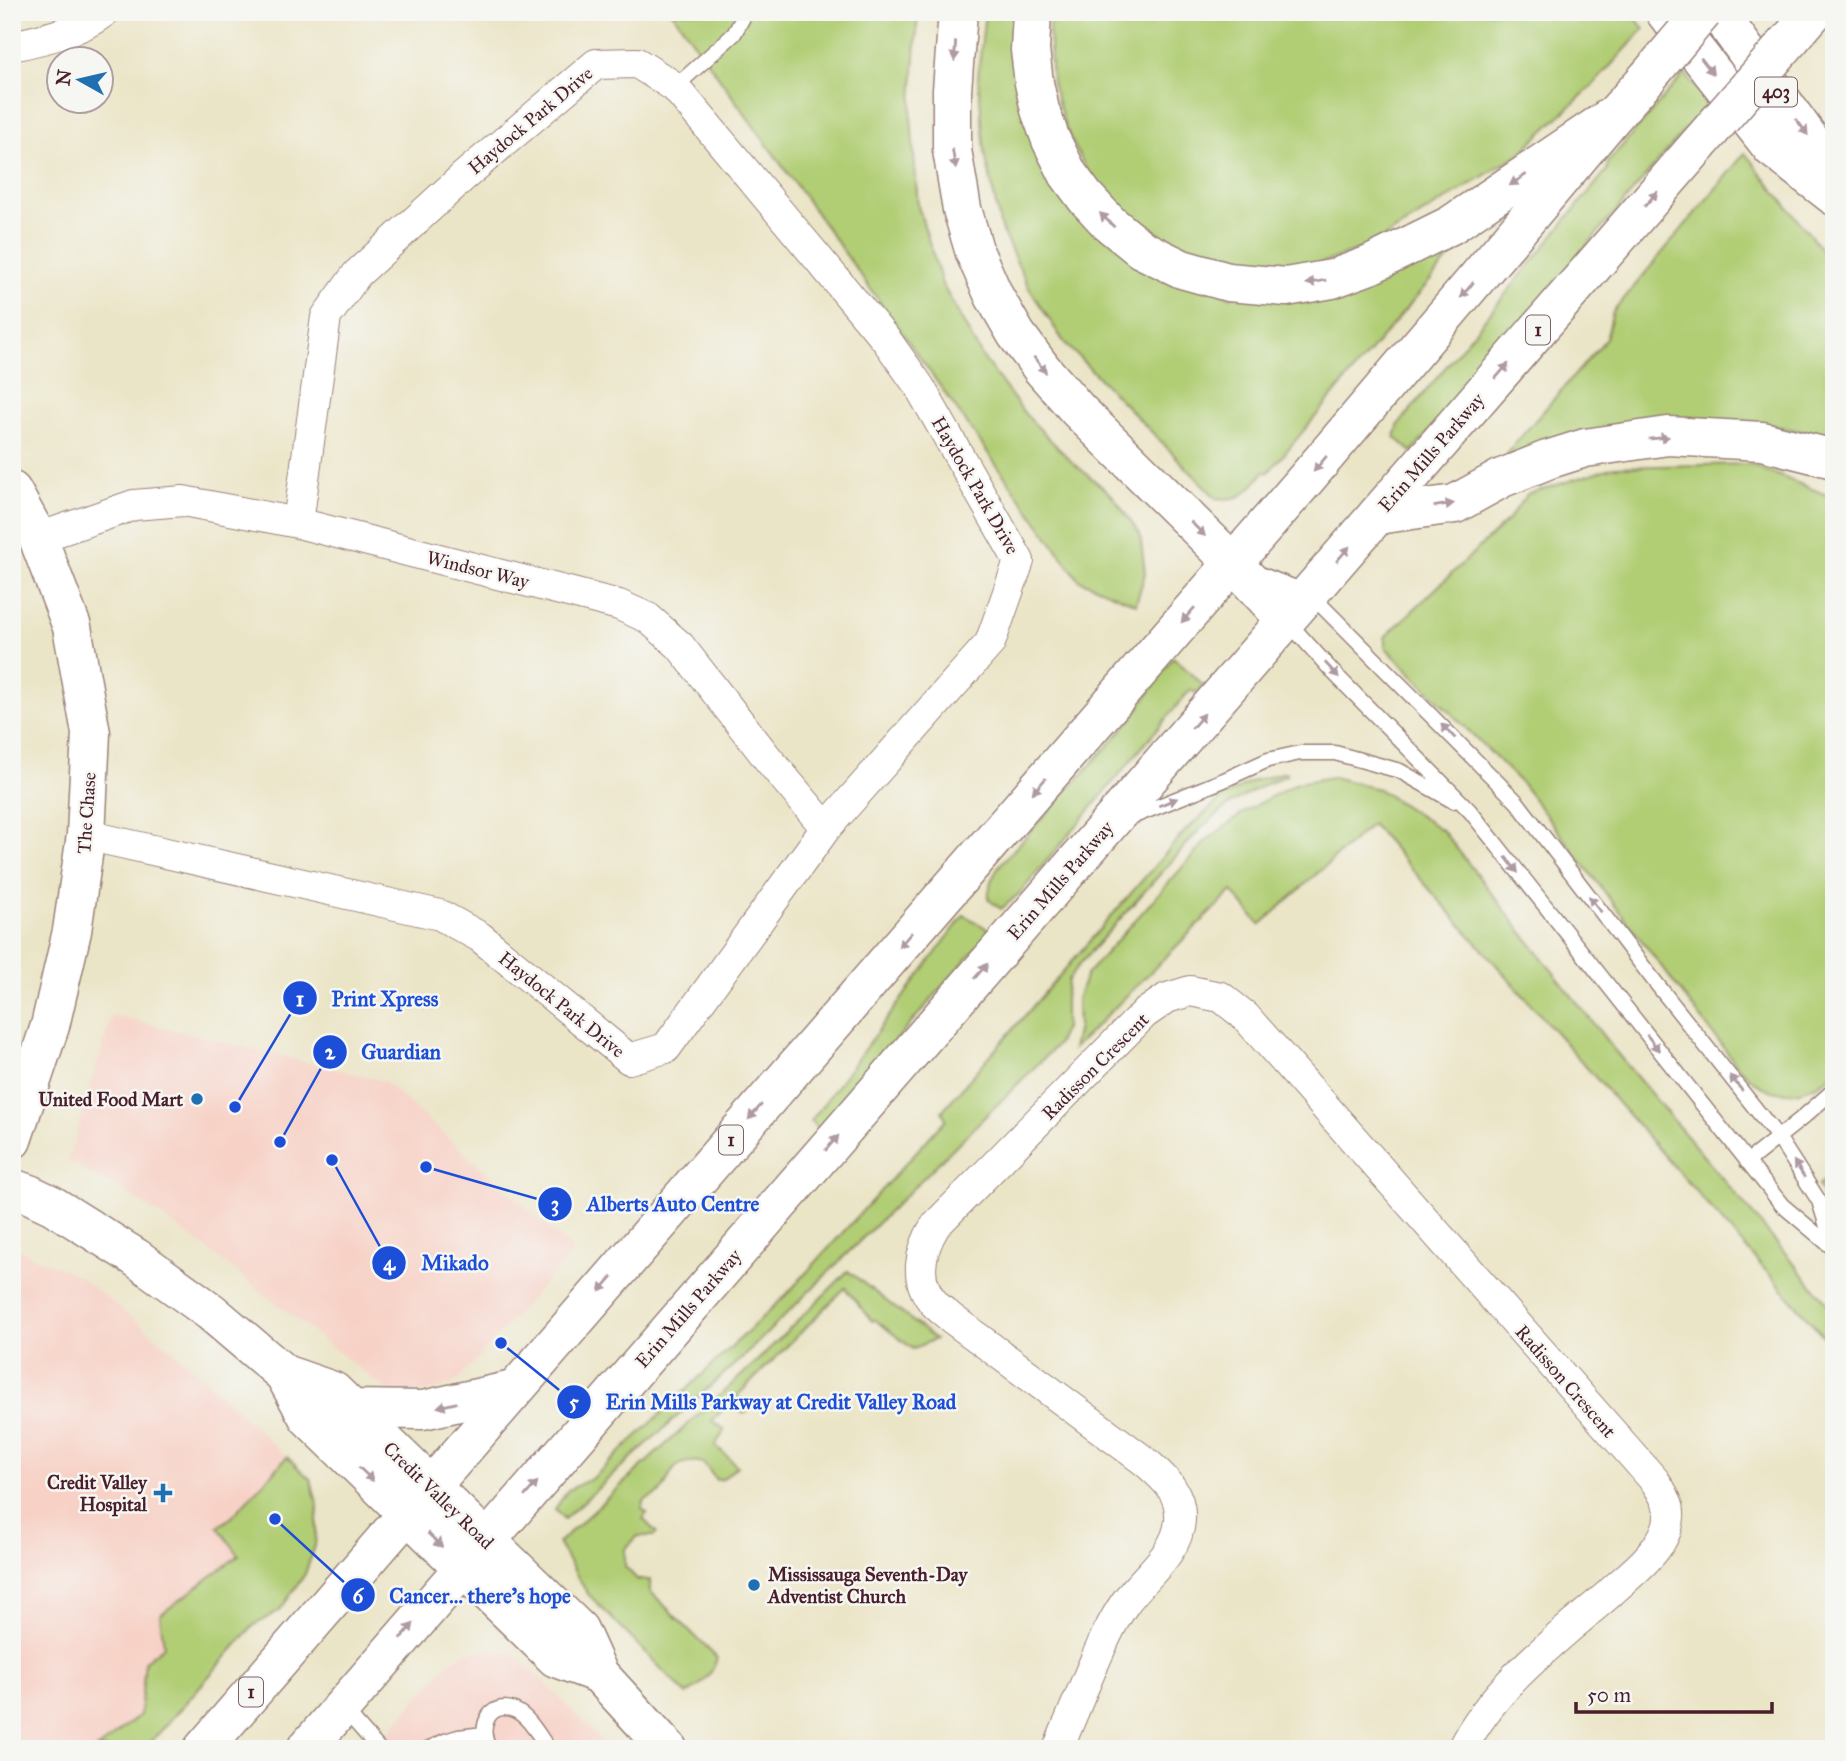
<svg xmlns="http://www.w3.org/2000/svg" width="1846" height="1761" font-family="'IM FELL Great Primer',serif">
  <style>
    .built { fill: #f7d1c6 }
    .green { fill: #b1ce75; stroke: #7e7650; stroke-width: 2 }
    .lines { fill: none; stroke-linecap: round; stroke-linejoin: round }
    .lane-casing { stroke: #9a8279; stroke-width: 17 }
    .street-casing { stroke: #9a8279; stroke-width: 32 }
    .secondary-casing { stroke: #9a8279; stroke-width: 41 }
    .primary-casing { stroke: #9a8279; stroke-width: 41 }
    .highway-casing { stroke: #9a8279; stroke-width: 41 }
    .lane { stroke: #fff; stroke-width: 14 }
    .street { stroke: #fff; stroke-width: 30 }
    .secondary { stroke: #fff; stroke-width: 38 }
    .primary { stroke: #fff; stroke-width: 38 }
    .highway { stroke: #fff; stroke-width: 38 }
    .primary-bridge-casing { stroke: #9a8279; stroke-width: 41; stroke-linecap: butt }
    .primary-bridge { stroke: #fff; stroke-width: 38 }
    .oneway { fill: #ae9aa0 }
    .poi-dot { fill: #1f6fb2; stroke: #f6f6f2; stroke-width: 2.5 }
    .labels { text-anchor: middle; stroke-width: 5; stroke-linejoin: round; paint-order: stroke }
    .shield { fill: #f6f6f2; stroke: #7e6067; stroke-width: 2 }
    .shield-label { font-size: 18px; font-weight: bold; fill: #4a1f2b }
    .street-label { font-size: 19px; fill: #4a1f2b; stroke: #f6f6f2 }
    .poi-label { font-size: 19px; font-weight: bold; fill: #4a1f2b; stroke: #f6f6f2; text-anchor: end }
    .leader { fill: none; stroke: #1d4ed8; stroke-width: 2.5 }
    .callout-dot { fill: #1d4ed8; stroke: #f6f6f2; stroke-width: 2.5 }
    .mark-label { font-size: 21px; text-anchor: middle; font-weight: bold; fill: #fff }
    .callout-label { font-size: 21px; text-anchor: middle; font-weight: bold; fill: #1d4ed8; stroke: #f6f6f2; stroke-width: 5; stroke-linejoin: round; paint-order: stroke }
  </style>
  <rect width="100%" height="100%" fill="#f6f6f2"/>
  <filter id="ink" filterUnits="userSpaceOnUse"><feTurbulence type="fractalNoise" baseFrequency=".0143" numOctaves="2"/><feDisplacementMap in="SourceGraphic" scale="14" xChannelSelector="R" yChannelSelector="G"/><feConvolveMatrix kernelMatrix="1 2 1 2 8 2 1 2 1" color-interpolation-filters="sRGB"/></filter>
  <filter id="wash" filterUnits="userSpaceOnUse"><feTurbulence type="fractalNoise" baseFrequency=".00686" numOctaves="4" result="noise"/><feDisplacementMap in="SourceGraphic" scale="28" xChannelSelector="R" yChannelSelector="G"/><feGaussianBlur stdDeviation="1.57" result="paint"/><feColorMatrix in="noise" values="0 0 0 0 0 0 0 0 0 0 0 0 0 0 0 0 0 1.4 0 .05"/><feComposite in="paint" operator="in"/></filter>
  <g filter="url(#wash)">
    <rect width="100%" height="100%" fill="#ebe5c7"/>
    <!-- built -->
    <path class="built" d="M112 1015 384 1081 574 1250 457 1381 437 1390 408 1393 389 1392 198 1242 130 1195 68 1161Z
      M12 1247 80 1277 174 1351 311 1480 318 1507 315 1546 305 1574 280 1610 253 1626 145 1749H12Z
      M487 1649 512 1653 541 1679 610 1749H373L451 1660 465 1653Z"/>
    <!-- green -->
    <path class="green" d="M672 12H918L911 117 918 206 942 284 981 355 1025 414 1072 462 1112 495 1140 534 1145 573 1136 604 1079 580Z
      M985 12H1020L1061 190 1229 297 1453 240 1460 245 1268 473 1265 471C1248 490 1244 502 1216 498L1064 342 1029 288 1001 229 985 153 978 77Z
      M1051 12H1631L1644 29 1593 85 1519 154 1372 245 1319 264 1269 269 1221 264 1188 253 1127 219 1087 171 1066 129 1052 83 1049 28Z
      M1685 73 1707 104 1412 452 1395 437 1399 424 1607 170 1608 162Z
      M1745 153 1834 265V441L1806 432 1754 422 1712 419H1672L1508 457 1507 453 1606 339 1613 312Z
      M1750 464 1834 498V1073C1815 1090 1785 1100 1761 1086 1753 1082 1746 1074 1739 1068L1522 784 1385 647V637L1508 520 1527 494 1614 467Z
      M1173 657 1203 685 1197 693 1190 690 1020 893 1001 909 988 899 991 881 999 866 1132 719Z
      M1285 772 1287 775 1264 785 1230 804 1201 828 1078 966 1068 980 1065 998V1028L1057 1045 747 1353 564 1519 555 1509 568 1490 593 1478 787 1294 946 1119 942 1111 1185 831 1223 797 1253 781Z
      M1333 777 1378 789 1443 831 1615 1051 1834 1311V1348L1372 824 1260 925 1232 891 1073 1049 1078 1027 1077 999 1086 975 1207 840 1247 810 1297 783Z
      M964 915 991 931 818 1130 811 1121Z
      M1834 1171V1210L1818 1186Z
      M848 1271 935 1339 913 1349 874 1319 872 1321 845 1288 737 1396 749 1408V1410L744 1413 729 1403 712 1421 724 1429V1432L715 1445 737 1466 723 1479 716 1480C712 1475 707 1466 702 1463 694 1460 681 1462 675 1468 669 1474 667 1485 661 1491 653 1500 643 1494 642 1509L647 1513 643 1519 657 1533 654 1536H638L625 1549V1567L638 1580H650V1591L717 1658C712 1675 702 1686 686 1694L587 1593 558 1543 755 1363Z
      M287 1457 311 1480 318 1507 315 1546 305 1574 280 1610 253 1626 145 1749H97L140 1715 145 1661 164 1646 160 1615 239 1555 218 1527 232 1517Z"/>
  </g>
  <g filter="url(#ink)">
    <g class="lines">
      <!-- lane casing -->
      <g class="lane-casing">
        <path id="lane" d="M675 87 734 34 746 12
          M1257 573 1309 593 1517 802 1652 978 1778 1137 1819 1201 1834 1249
          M1287 621 1333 672 1470 811 1782 1205 1833 1248
          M1129 818 1224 780 1268 760 1300 753H1335L1400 771 1453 801
          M1747 1162 1801 1119 1834 1090
          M343 1708 379 1749
          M445 1741 458 1737 484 1734
          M428 1749 445 1741 452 1748
          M490 1749C477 1730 488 1700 514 1710 529 1716 539 1736 548 1748"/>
      </g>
      <!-- street casing -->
      <g class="street-casing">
        <path id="street" d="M12 46C44 39 78 32 104 12
          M38 538 134 505 183 501 298 523 619 605 648 618 680 646 769 760 826 828
          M86 835 440 915 480 937 629 1059 666 1048 826 828 990 643 1019 561 919 386 887 341 675 87 637 63 596 64 464 176 357 274 326 317 298 523
          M1058 1749C1069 1722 1080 1696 1091 1670 1101 1647 1111 1623 1125 1603 1143 1577 1178 1554 1180 1520 1182 1493 1165 1479 1147 1463L951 1318C946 1313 939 1309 934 1303 913 1279 920 1251 935 1226L1144 1014 1167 998 1190 991 1221 997 1245 1016 1655 1481C1667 1499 1675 1513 1664 1535 1653 1558 1627 1577 1609 1594 1556 1640 1494 1685 1462 1749"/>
      </g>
      <!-- secondary casing -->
      <g class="secondary-casing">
        <path id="secondary" d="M12 491 38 538 72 627 91 733 86 835 72 931 50 1026 12 1140
          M12 1188 29 1194 52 1205 135 1257 211 1312 284 1374 333 1391 579 1630 599 1674 668 1749
          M284 1374 308 1417 556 1658 599 1674
          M351 1409 423 1410 513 1390"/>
      </g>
      <!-- primary casing -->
      <g class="primary-casing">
        <path id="primary" d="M1233 563 1286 620
          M203 1749 1306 479 1511 238 1615 114 1648 77
          M306 1749 1699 144"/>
      </g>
      <!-- highway casing -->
      <g class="highway-casing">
        <path id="highway" d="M958 12 952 90V150L962 209 975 253 994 296 1016 334 1042 369 1078 410 1233 563
          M1032 12 1030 50 1034 83 1040 110 1051 140 1068 174 1085 197 1109 223 1141 249 1182 269 1228 282 1286 287 1332 279 1370 265 1451 225 1615 114
          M1665 12 1772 148 1834 196
          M1718 12 1834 173
          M1377 515 1455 504 1502 478 1547 460 1585 448 1668 436 1762 441 1834 459"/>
      </g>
      <!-- lane -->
      <use href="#lane" class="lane"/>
      <!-- street -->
      <use href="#street" class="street"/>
      <!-- secondary -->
      <use href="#secondary" class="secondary"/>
      <!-- primary -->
      <use href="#primary" class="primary"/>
      <!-- highway -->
      <use href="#highway" class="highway"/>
      <!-- primary-bridge casing -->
      <g class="primary-bridge-casing">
        <path id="primary-bridge" d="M1648 77 1703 12
          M1699 144 1814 12"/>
      </g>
      <!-- primary-bridge -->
      <use href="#primary-bridge" class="primary-bridge"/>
    </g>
    <!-- one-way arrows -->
    <defs><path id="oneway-solid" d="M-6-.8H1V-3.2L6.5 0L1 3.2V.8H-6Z" transform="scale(1.75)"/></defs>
    <g class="oneway">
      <use href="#oneway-solid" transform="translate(955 51) rotate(94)"/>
      <use href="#oneway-solid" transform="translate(1707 66) rotate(52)"/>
      <use href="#oneway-solid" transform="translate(1802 127) rotate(54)"/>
      <use href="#oneway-solid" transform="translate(954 159) rotate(81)"/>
      <use href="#oneway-solid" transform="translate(1518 180) rotate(146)"/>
      <use href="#oneway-solid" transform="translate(1651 199) rotate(-49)"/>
      <use href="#oneway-solid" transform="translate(1107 220) rotate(-136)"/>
      <use href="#oneway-solid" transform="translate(1316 282) rotate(170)"/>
      <use href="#oneway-solid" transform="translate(1467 290) rotate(130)"/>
      <use href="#oneway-solid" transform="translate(1040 365) rotate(52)"/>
      <use href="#oneway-solid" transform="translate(1502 371) rotate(-49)"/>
      <use href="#oneway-solid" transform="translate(1659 438) rotate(-6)"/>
      <use href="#oneway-solid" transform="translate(1320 464) rotate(130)"/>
      <use href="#oneway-solid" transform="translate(1444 505) rotate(-9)"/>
      <use href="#oneway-solid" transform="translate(1198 529) rotate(45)"/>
      <use href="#oneway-solid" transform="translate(1343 554) rotate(-49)"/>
      <use href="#oneway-solid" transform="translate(1188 615) rotate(131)"/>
      <use href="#oneway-solid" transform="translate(1332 670) rotate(47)"/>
      <use href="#oneway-solid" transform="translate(1198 721) rotate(-49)"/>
      <use href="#oneway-solid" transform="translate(1448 731) rotate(-135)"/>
      <use href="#oneway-solid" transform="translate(1039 786) rotate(131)"/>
      <use href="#oneway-solid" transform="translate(1168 802) rotate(-22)"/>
      <use href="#oneway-solid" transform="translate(1512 865) rotate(52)"/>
      <use href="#oneway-solid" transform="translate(1595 904) rotate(-128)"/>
      <use href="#oneway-solid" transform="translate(905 940) rotate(131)"/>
      <use href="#oneway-solid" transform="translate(981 971) rotate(-49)"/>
      <use href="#oneway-solid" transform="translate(1653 1043) rotate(52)"/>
      <use href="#oneway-solid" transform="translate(1736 1083) rotate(-129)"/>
      <use href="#oneway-solid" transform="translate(755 1112) rotate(131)"/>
      <use href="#oneway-solid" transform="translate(832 1143) rotate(-49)"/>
      <use href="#oneway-solid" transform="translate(1799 1169) rotate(-123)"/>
      <use href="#oneway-solid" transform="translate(606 1284) rotate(131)"/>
      <use href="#oneway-solid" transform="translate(447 1405) rotate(167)"/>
      <use href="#oneway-solid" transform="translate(366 1474) rotate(44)"/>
      <use href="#oneway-solid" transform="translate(531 1489) rotate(-49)"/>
      <use href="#oneway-solid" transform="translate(435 1540) rotate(44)"/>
      <use href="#oneway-solid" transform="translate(407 1631) rotate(-49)"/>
    </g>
  </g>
  <!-- markers -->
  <g class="poi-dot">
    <circle cx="197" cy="1099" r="7"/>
    <path d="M159.5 1482.5h7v7h7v7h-7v7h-7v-7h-7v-7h7z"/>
    <circle cx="754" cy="1585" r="7"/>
  </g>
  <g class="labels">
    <!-- shield labels -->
    <g class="shield">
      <rect x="1755" y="77.5" width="42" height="29" rx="5"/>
      <rect x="1526" y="315.5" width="24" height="29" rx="5"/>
      <rect x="719" y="1125.5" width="24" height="29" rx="5"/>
      <rect x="239" y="1677.5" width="24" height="29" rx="5"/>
    </g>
    <g class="shield-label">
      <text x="1776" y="98">403</text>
      <text x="1538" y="336">1</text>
      <text x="731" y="1146">1</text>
      <text x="251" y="1698">1</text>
    </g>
    <!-- street labels -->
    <g class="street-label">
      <text transform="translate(530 120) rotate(-40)" y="7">Haydock Park Drive</text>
      <text transform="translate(1431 452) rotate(-49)" y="7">Erin Mills Parkway</text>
      <text transform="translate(976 485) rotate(60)" y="7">Haydock Park Drive</text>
      <text transform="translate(478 569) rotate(14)" y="7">Windsor Way</text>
      <text transform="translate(86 813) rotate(-86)" y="7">The Chase</text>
      <text transform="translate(1060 880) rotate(-49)" y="7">Erin Mills Parkway</text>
      <text transform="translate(562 1004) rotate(39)" y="7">Haydock Park Drive</text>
      <text transform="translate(1095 1066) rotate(-45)" y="7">Radisson Crescent</text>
      <text transform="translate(688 1308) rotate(-49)" y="7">Erin Mills Parkway</text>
      <text transform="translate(1566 1381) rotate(49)" y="7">Radisson Crescent</text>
      <text transform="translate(439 1495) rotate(44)" y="7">Credit Valley Road</text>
    </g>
    <!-- poi labels -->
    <g class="poi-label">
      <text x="183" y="1106">United Food Mart</text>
      <text x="147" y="1489">Credit Valley<tspan x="147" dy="22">Hospital</tspan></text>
      <text x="768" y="1581" text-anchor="start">Mississauga Seventh-Day<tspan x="768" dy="22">Adventist Church</tspan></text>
    </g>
  </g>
  <!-- callouts -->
  <path class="leader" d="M235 1107L300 998M280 1142L330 1052M426 1167L555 1204M332 1160L389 1263M501 1343L574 1402M275 1519L358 1595"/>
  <g class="callout-dot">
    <circle cx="235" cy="1107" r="7"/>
    <circle cx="280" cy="1142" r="7"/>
    <circle cx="426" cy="1167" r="7"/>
    <circle cx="332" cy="1160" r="7"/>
    <circle cx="501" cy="1343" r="7"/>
    <circle cx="275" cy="1519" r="7"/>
    <circle cx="300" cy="998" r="18"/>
    <circle cx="330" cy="1052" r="18"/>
    <circle cx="555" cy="1204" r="18"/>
    <circle cx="389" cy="1263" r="18"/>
    <circle cx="574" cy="1402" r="18"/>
    <circle cx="358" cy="1595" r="18"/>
  </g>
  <g class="mark-label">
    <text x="300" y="1006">1</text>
    <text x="330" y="1059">2</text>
    <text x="555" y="1211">3</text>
    <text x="389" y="1270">4</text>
    <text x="574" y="1409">5</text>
    <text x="358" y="1603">6</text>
  </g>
  <g class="callout-label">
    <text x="385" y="1006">Print Xpress</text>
    <text x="401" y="1059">Guardian</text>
    <text x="673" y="1211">Alberts Auto Centre</text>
    <text x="455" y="1270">Mikado</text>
    <text x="781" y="1409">Erin Mills Parkway at Credit Valley Road</text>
    <text x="480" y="1603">Cancer… there’s hope</text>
  </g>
  <!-- margin -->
  <rect width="1846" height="1761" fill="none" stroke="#f6f6f2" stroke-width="42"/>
  <!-- north arrow -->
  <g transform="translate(80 80) rotate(278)"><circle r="33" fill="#f6f6f2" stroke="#b1a0a2" stroke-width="2"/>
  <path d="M0-5L12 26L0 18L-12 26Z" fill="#1f6fb2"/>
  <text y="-10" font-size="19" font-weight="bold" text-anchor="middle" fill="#4a1f2b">N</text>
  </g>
  <!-- scale -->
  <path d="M1576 1702v10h196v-10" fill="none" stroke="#4a1f2b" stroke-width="3.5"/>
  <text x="1587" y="1702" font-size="21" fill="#4a1f2b" stroke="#f6f6f2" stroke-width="5" paint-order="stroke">50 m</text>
</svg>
